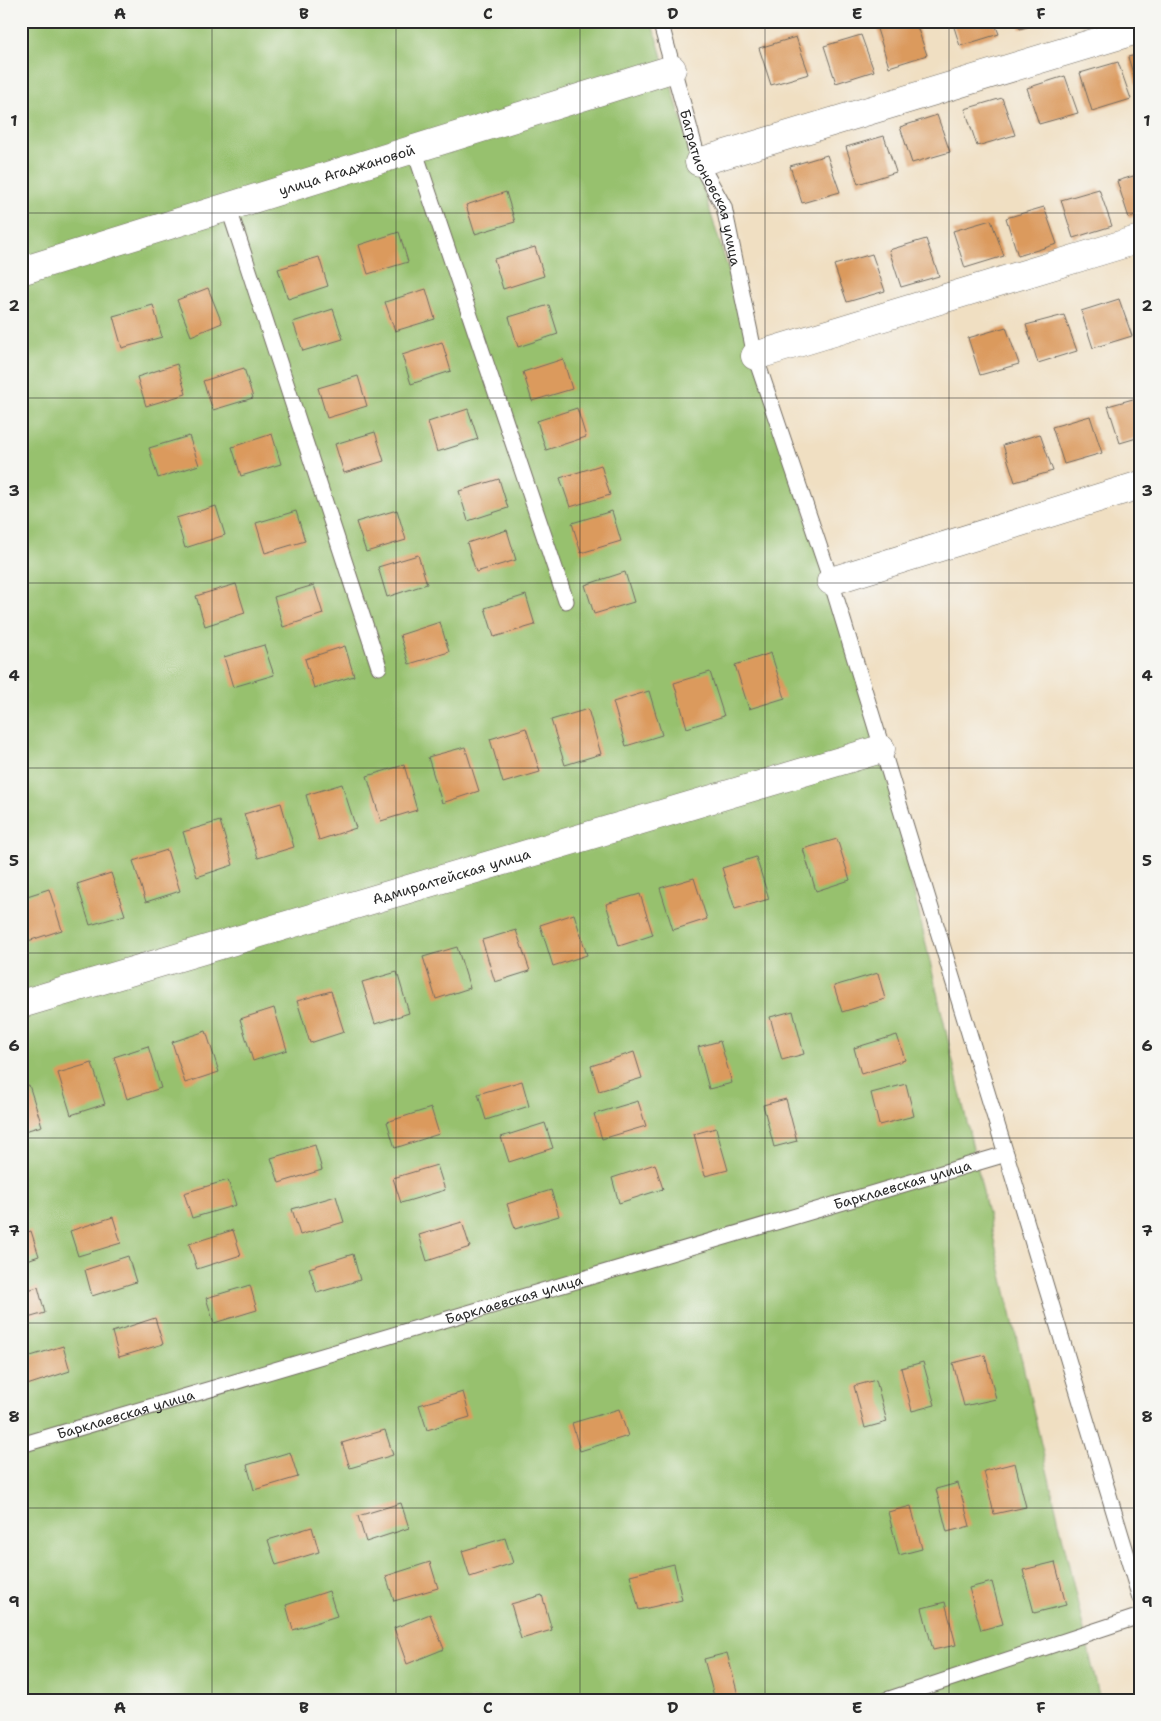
<svg xmlns="http://www.w3.org/2000/svg" width="1161" height="1721" font-family="'Shantell Sans',sans-serif">
  <style>
    .green { fill: #97c16e; stroke: #61764c }
    .building { fill: #db9a5d }
    .lines { fill: none; stroke-linecap: round; stroke-linejoin: round }
    .service-casing { stroke: #706a60; stroke-width: 17 }
    .minor-casing { stroke: #706a60; stroke-width: 29 }
    .service { stroke: #fff; stroke-width: 15 }
    .minor { stroke: #fff; stroke-width: 28 }
    .grid { fill: none; stroke: #2b2b2b; stroke-width: 1; stroke-opacity: 0.55 }
    .labels { text-anchor: middle; stroke-width: 4; stroke-linejoin: round; paint-order: stroke }
    .street-label { font-size: 14px; fill: #2b2b2b; stroke: #f6f6f2 }
    .neatline { fill: none; stroke: #2b2b2b; stroke-width: 2 }
    .grid-label { font-size: 16px; text-anchor: middle; font-weight: bold; fill: #2b2b2b }
  </style>
  <rect width="100%" height="100%" fill="#f6f6f2"/>
  <filter id="ink" filterUnits="userSpaceOnUse"><feTurbulence type="fractalNoise" baseFrequency=".02" numOctaves="2"/><feDisplacementMap in="SourceGraphic" scale="10" xChannelSelector="R" yChannelSelector="G"/><feConvolveMatrix kernelMatrix="1 2 1 2 8 2 1 2 1" color-interpolation-filters="sRGB"/></filter>
  <filter id="wash" filterUnits="userSpaceOnUse"><feTurbulence type="fractalNoise" baseFrequency=".0096" numOctaves="4" result="noise"/><feDisplacementMap in="SourceGraphic" scale="20" xChannelSelector="R" yChannelSelector="G"/><feGaussianBlur stdDeviation="1.12" result="paint"/><feColorMatrix in="noise" values="0 0 0 0 0 0 0 0 0 0 0 0 0 0 0 0 0 1.4 0 .05"/><feComposite in="paint" operator="in"/></filter>
  <g filter="url(#wash)">
    <rect width="100%" height="100%" fill="#f0dfc2"/>
    <!-- green -->
    <path class="green" d="M21 21H651L755 356 881 749 1100 1700H21Z"/>
    <g id="blocks">
      <!-- building -->
      <path class="building" d="M904 21H915L927 55 889 67 877 29Z
        M952 21H994L999 34 960 46Z
        M1018 21H1044V22L1020 29Z
        M861 35 874 71 836 83 824 46Z
        M796 37 809 74 771 85 759 48Z
        M1140 54V93H1139L1128 57Z
        M1118 62 1131 99 1092 111 1080 73Z
        M1065 76 1078 113 1039 124 1027 88Z
        M1002 98 1015 135 977 146 965 109Z
        M937 115 950 152 912 163 900 127Z
        M884 136 896 172 858 184 846 147Z
        M827 155 840 192 802 203 790 166Z
        M1140 174V215L1129 218 1117 181Z
        M1099 189 1112 226 1073 238 1061 200Z
        M506 192 515 222 475 234 466 205Z
        M1044 207 1057 244 1018 256 1006 218Z
        M991 220 1004 256 965 268 953 231Z
        M399 232 408 262 368 274 359 245Z
        M926 239 939 276 901 287 889 250Z
        M535 247 544 276 503 289 494 259Z
        M872 254 885 291 847 302 834 265Z
        M319 257 328 286 288 299 278 269Z
        M208 288 222 323 191 336 177 300Z
        M426 289 435 319 395 331 385 302Z
        M1119 299 1132 336 1093 348 1081 311Z
        M153 305 162 337 122 348 113 316Z
        M549 305 558 334 518 347 509 317Z
        M333 309 343 339 303 351 293 322Z
        M1064 315 1077 351 1038 363 1026 325Z
        M1006 327 1019 364 980 375 968 338Z
        M442 342 451 371 411 384 402 355Z
        M563 359 572 389 532 401 523 372Z
        M177 364 186 394 146 406 137 377Z
        M244 368 253 398 213 410 203 381Z
        M358 376 367 406 327 418 318 388Z
        M1140 397V437L1120 443 1108 406Z
        M577 408 586 437 546 450 537 421Z
        M468 409 478 439 437 452 428 422Z
        M1090 416 1102 453 1064 464 1052 427Z
        M375 432 384 461 344 473 335 444Z
        M272 434 281 464 241 476 232 447Z
        M1040 434 1053 471 1015 482 1003 445Z
        M189 436 199 465 158 478 149 448Z
        M601 465 610 495 570 507 560 478Z
        M499 479 508 508 468 521 459 491Z
        M216 506 225 535 185 548 176 518Z
        M397 510 406 540 366 552 356 522Z
        M296 511 305 541 265 553 256 523Z
        M612 511 621 541 581 553 572 523Z
        M507 530 516 560 476 572 467 543Z
        M418 555 427 584 387 597 378 567Z
        M625 572 634 602 594 614 585 585Z
        M236 584 245 613 205 626 196 596Z
        M314 585 323 614 283 627 274 597Z
        M526 595 535 625 494 637 485 608Z
        M440 622 449 652 409 664 400 635Z
        M264 645 274 675 233 687 224 657Z
        M345 646 354 676 314 688 305 659Z
        M771 653 785 698 749 709 735 665Z
        M710 672 724 716 687 728 674 683Z
        M649 691 662 735 626 746 613 702Z
        M588 709 601 754 565 765 551 720Z
        M526 728 540 772 503 783 490 739Z
        M465 747 479 791 442 803 428 757Z
        M404 765 417 810 381 821 367 776Z
        M342 784 356 828 319 840 306 795Z
        M281 803 294 847 258 858 244 814Z
        M220 821 233 865 197 877 183 832Z
        M837 839 850 880 816 891 803 849Z
        M167 850 180 891 146 902 133 861Z
        M756 857 769 899 735 909 722 868Z
        M111 873 125 915 90 925 77 884Z
        M694 878 707 919 673 930 660 888Z
        M49 889 62 930 28 941 21 920V898Z
        M640 894 653 935 619 946 606 904Z
        M574 914 587 955 553 966 540 925Z
        M516 930 530 971 495 982 482 940Z
        M457 947 470 988 436 999 423 957Z
        M397 972 409 1013 375 1024 362 982Z
        M878 973 885 999 842 1012 834 986Z
        M331 991 344 1032 310 1043 297 1001Z
        M274 1008 287 1050 253 1061 240 1019Z
        M793 1011 804 1054 782 1060 770 1017Z
        M206 1031 219 1072 185 1083 172 1042Z
        M897 1035 905 1060 861 1074 854 1048Z
        M720 1041 732 1083 709 1089 698 1047Z
        M148 1046 161 1088 127 1099 114 1057Z
        M634 1052 642 1078 599 1091 591 1066Z
        M92 1063 105 1104 71 1115 58 1073Z
        M522 1081 529 1106 486 1120 478 1094Z
        M906 1084 914 1116 879 1125 871 1093Z
        M29 1085 42 1126 21 1132V1087Z
        M786 1099 797 1141 774 1147 763 1105Z
        M638 1101 646 1126 602 1139 594 1114Z
        M431 1108 439 1134 395 1148 387 1122Z
        M545 1123 553 1148 509 1162 501 1137Z
        M716 1128 728 1170 705 1176 694 1134Z
        M315 1145 322 1170 279 1183 271 1158Z
        M655 1164 663 1189 619 1203 612 1178Z
        M437 1165 445 1190 401 1203 393 1178Z
        M228 1180 236 1205 192 1218 184 1193Z
        M551 1190 559 1216 515 1229 507 1204Z
        M336 1196 344 1222 300 1235 292 1209Z
        M113 1217 121 1243 78 1256 70 1231Z
        M462 1222 470 1247 427 1261 419 1235Z
        M233 1230 241 1255 197 1269 189 1244Z
        M31 1231 39 1256 21 1262V1234Z
        M353 1254 360 1280 317 1293 309 1268Z
        M128 1256 136 1282 92 1296 85 1270Z
        M250 1285 257 1310 214 1323 206 1298Z
        M38 1287 45 1313 21 1320V1292Z
        M155 1318 163 1344 119 1357 112 1332Z
        M63 1346 70 1371 27 1385 21 1367V1359Z
        M985 1355 996 1399 964 1406 953 1363Z
        M923 1362 935 1405 912 1411 901 1368Z
        M876 1380 887 1422 865 1428 854 1386Z
        M463 1392 470 1417 427 1430 419 1405Z
        M619 1409 628 1436 580 1451 572 1423Z
        M385 1430 393 1455 350 1468 342 1443Z
        M290 1452 298 1477 254 1490 247 1465Z
        M1015 1463 1026 1507 994 1514 984 1471Z
        M958 1483 970 1526 947 1532 936 1489Z
        M401 1503 409 1528 366 1542 358 1516Z
        M911 1506 922 1549 899 1555 888 1512Z
        M312 1527 319 1552 276 1565 268 1540Z
        M505 1538 513 1563 470 1577 462 1551Z
        M430 1562 438 1588 394 1601 386 1576Z
        M1055 1562 1066 1605 1034 1613 1023 1570Z
        M674 1564 682 1600 639 1610 630 1575Z
        M992 1582 1003 1624 981 1630 969 1588Z
        M329 1591 337 1616 293 1630 286 1605Z
        M542 1595 552 1630 521 1639 511 1604Z
        M945 1602 956 1645 933 1650 922 1608Z
        M430 1614 444 1649 407 1664 394 1628Z
        M727 1653 738 1695 715 1700 704 1659Z"/>
    </g>
  </g>
  <g filter="url(#ink)">
    <use href="#blocks" fill-opacity="0" stroke="#706a60" stroke-width="1"/>
    <g class="lines">
      <!-- service casing -->
      <g class="service-casing">
        <g id="service">
          <path id="s1" d="M660 21 699 162 724 207 755 356 831 581 1006 1154 1140 1598"/>
          <path d="M414 149 566 601"/>
          <path d="M228 206 379 667"/>
          <path id="s2" d="M21 1445 1006 1154"/>
          <path d="M886 1700 1140 1616"/>
        </g>
      </g>
      <!-- minor casing -->
      <g class="minor-casing">
        <g id="minor">
          <path d="M699 162 1140 29"/>
          <path id="s3" d="M21 271 672 69"/>
          <path d="M755 356 1140 239"/>
          <path d="M831 581 1140 485"/>
          <path id="s4" d="M21 1004 881 749"/>
        </g>
      </g>
      <!-- service -->
      <use href="#service" class="service"/>
      <!-- minor -->
      <use href="#minor" class="minor"/>
    </g>
  </g>
  <!-- grid -->
  <path class="grid" d="M212 21V1700M396 21V1700M580 21V1700M765 21V1700M949 21V1700M21 213H1140M21 398H1140M21 583H1140M21 768H1140M21 953H1140M21 1138H1140M21 1323H1140M21 1508H1140"/>
  <g class="labels">
    <!-- street labels -->
    <g class="street-label">
      <text dy="5" stroke="none"><textPath href="#s3" startOffset="341">улица Агаджановой</textPath></text>
      <text dy="5" stroke="none"><textPath href="#s1" startOffset="175">Багратионовская улица</textPath></text>
      <text dy="5" stroke="none"><textPath href="#s4" startOffset="449">Адмиралтейская улица</textPath></text>
      <text dy="5" stroke="none"><textPath href="#s2" startOffset="919">Барклаевская улица</textPath></text>
      <text dy="5" stroke="none"><textPath href="#s2" startOffset="514">Барклаевская улица</textPath></text>
      <text dy="5" stroke="none"><textPath href="#s2" startOffset="109">Барклаевская улица</textPath></text>
    </g>
  </g>
  <!-- margin -->
  <rect width="1161" height="1721" fill="none" stroke="#f6f6f2" stroke-width="55"/>
  <rect x="28" y="28" width="1106" height="1666" class="neatline"/>
  <g class="grid-label">
    <text x="120" y="19">A</text>
    <text x="304" y="19">B</text>
    <text x="488" y="19">C</text>
    <text x="673" y="19">D</text>
    <text x="857" y="19">E</text>
    <text x="1041" y="19">F</text>
    <text x="14" y="126">1</text>
    <text x="1147" y="126">1</text>
    <text x="14" y="311">2</text>
    <text x="1147" y="311">2</text>
    <text x="14" y="496">3</text>
    <text x="1147" y="496">3</text>
    <text x="14" y="681">4</text>
    <text x="1147" y="681">4</text>
    <text x="14" y="866">5</text>
    <text x="1147" y="866">5</text>
    <text x="14" y="1051">6</text>
    <text x="1147" y="1051">6</text>
    <text x="14" y="1236">7</text>
    <text x="1147" y="1236">7</text>
    <text x="14" y="1422">8</text>
    <text x="1147" y="1422">8</text>
    <text x="14" y="1607">9</text>
    <text x="1147" y="1607">9</text>
    <text x="120" y="1713">A</text>
    <text x="304" y="1713">B</text>
    <text x="488" y="1713">C</text>
    <text x="673" y="1713">D</text>
    <text x="857" y="1713">E</text>
    <text x="1041" y="1713">F</text>
  </g>
</svg>
